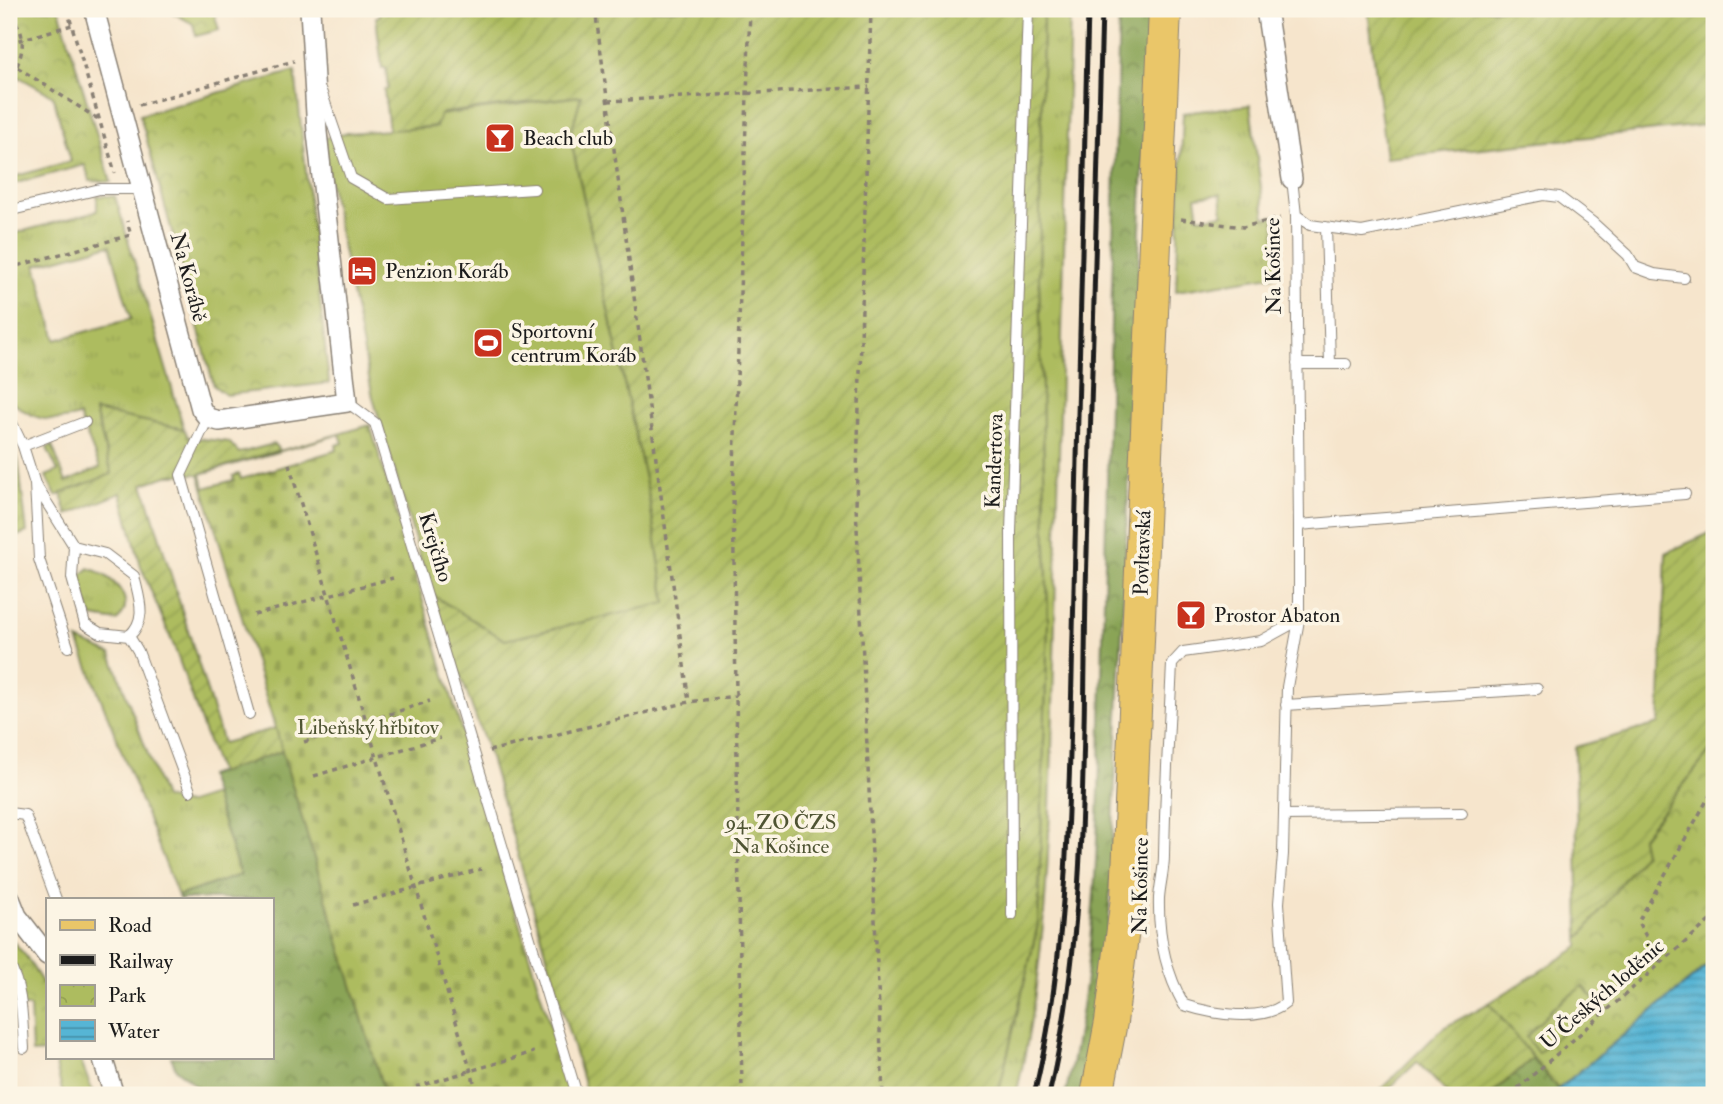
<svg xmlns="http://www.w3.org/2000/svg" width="1723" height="1104" font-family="'IM FELL Double Pica',serif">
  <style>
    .grass { fill: url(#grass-tufts); stroke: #646c3e; stroke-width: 2; fill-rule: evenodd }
    .forest { fill: url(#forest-crowns); stroke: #536039; stroke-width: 2 }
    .cemetery { fill: url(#cemetery-stones); stroke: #646c3e; stroke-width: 2; fill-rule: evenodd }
    .park { fill: url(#park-crowns); stroke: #646c3e; stroke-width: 2 }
    .garden { fill: url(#garden-furrows); stroke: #646c3e; stroke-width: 2 }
    .pitch { fill: #adbc5f; stroke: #646c3e; stroke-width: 2 }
    .water { fill: url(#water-rules); stroke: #396878; stroke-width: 2 }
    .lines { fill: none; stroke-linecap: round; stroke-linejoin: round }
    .lane-casing { stroke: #898074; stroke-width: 12 }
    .street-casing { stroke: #898074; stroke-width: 22 }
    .primary-casing { stroke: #898074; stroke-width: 34 }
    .path { stroke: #898074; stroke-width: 3.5; stroke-dasharray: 5 5; stroke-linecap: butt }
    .lane { stroke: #fff; stroke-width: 10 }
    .street { stroke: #fff; stroke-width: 19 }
    .primary { stroke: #eac669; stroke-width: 32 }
    .rail { stroke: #1c1c1c; stroke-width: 5 }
    .labels { text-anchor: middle; stroke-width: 7; stroke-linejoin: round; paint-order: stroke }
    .poi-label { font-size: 21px; fill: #1c1c1c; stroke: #fcf5e5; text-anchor: start }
    .street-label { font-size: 21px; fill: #1c1c1c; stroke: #fcf5e5 }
    .park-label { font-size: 21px; fill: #4f5433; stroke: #fcf5e5 }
  </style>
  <defs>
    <pattern id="grass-tufts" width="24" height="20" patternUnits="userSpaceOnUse" patternTransform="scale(1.75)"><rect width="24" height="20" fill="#adbc5f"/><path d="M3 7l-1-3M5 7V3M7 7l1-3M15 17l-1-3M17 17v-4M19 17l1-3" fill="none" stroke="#94a152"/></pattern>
    <pattern id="forest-crowns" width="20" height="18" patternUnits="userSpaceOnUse" patternTransform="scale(1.75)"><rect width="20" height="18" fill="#8aa456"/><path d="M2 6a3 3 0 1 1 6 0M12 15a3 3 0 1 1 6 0" fill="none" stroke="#708546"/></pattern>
    <pattern id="cemetery-stones" width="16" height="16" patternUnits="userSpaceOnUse" patternTransform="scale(1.75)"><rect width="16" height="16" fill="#adbc5f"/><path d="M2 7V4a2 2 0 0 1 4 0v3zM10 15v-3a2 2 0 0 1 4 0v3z" fill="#94a152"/></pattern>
    <pattern id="park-crowns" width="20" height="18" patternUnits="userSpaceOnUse" patternTransform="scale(1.75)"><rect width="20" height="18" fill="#adbc5f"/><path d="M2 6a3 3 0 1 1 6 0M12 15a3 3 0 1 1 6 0" fill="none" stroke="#94a152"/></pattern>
    <pattern id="garden-furrows" width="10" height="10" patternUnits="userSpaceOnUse" patternTransform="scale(1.75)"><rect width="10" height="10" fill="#adbc5f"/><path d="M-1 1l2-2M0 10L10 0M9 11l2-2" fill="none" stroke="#94a152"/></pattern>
    <pattern id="water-rules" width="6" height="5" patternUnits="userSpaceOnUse" patternTransform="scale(1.75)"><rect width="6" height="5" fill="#56b5d5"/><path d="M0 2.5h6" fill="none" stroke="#4692ac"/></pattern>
  </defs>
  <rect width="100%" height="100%" fill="#fcf5e5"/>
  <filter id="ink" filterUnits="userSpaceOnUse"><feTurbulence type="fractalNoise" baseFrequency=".0143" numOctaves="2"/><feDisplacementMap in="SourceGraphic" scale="14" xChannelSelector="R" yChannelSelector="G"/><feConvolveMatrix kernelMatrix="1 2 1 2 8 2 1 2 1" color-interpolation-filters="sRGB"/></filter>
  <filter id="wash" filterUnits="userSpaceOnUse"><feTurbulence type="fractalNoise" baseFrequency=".00686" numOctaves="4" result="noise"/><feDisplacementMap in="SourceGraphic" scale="28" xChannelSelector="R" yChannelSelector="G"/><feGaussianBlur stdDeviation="1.57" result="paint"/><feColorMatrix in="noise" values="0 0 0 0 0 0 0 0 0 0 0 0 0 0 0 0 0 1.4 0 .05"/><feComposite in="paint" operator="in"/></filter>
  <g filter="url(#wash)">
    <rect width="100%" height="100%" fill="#f6e5cc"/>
    <!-- grass -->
    <path class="grass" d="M1043 9H1070C1065 211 1060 414 1055 616 1051 773 1053 942 1016 1095H998L1038 924 1048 621 1039 279Z
      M1250 105 1265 218 1274 216 1278 275 1176 291 1183 113ZM1221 194 1223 214 1199 218 1196 197Z
      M97 196H115L184 429 95 412 112 474 56 496 46 476 58 471 47 448 52 445 66 482 100 468 79 416C49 424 32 420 9 399V235L97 211ZM110 245 131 319 56 340 36 265Z
      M89 568C111 575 139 599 117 621L92 617 85 598 81 575Z
      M78 640 111 654 164 798 186 804 214 795 240 875 178 896Z"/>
    <!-- forest -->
    <path class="forest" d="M1119 9H1150L1109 916 1094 1042 1083 1095H1065C1100 953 1099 784 1103 638 1108 428 1113 218 1119 9Z
      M282 751 385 1095H206L176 1069 171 1057H271V899H179L178 896 240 875 208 776Z
      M1533 1058 1558 1089 1551 1095H1490Z"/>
    <!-- cemetery -->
    <path class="cemetery" d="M370 425 571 1095H385L199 474ZM340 434 343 443 336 445 337 450 241 479 239 474 233 476 234 480 204 488 201 474Z"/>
    <!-- park -->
    <path class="park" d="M9 9H59L111 182 90 181 85 165 9 185V178L71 161 53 96 19 77 9 94Z
      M166 9H220L215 16 219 30 196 36 193 24Z
      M295 71 329 383 226 395 214 386 140 115Z
      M1714 746V960L1558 1089 1489 1003 1579 947V939L1644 853 1641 839Z
      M9 937 26 956 47 990V1052L32 1053 30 1007H9Z
      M54 1057H79L94 1095H63Z"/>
    <!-- garden -->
    <path class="garden" d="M379 9H1043L1039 279 1048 621 1038 924 998 1095H587L488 751 431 594 505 640 666 602 648 493 570 136 581 96 443 113 436 126 389 131 384 90 388 89 386 68H382L376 17 380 16Z
      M1368 9H1714V124L1386 158Z
      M95 411 184 429 188 437 229 442 239 453 274 444 279 450 199 474 170 475 143 484 223 743 276 728 282 751 219 773 174 646 141 567 121 493 67 515 61 493 112 474Z
      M9 440 18 459 27 532 9 539Z
      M1714 531V746L1641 838 1644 853 1579 939 1575 747 1659 724 1666 553Z
      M1489 1003 1533 1058 1490 1095H1449L1417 1062 1383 1094 1380 1090 1443 1028Z"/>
    <!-- pitch -->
    <path class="pitch" d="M581 96 570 136 648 493 666 603 505 640 431 594 373 398 322 145 325 138 346 133 436 127 440 115Z
      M1583 986 1597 1001 1538 1053 1526 1037 1553 1008Z"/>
    <!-- water -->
    <path class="water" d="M1714 960V1095H1551L1699 973Z"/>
  </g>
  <g filter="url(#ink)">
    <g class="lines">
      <!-- lane casing -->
      <g class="lane-casing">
        <path id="lane" d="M321 91 351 178 388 199 534 189
          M1292 179 1296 215 1299 525 1685 494
          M12 210 100 189H142
          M1296 215 1310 225 1362 232 1543 195 1559 197 1592 222 1628 255 1635 267 1654 274 1684 278
          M1326 227 1330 364
          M1297 364H1346
          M347 402 375 423 577 1095
          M9 417 23 446 35 484 39 559 68 647
          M208 418 181 475 249 714
          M23 446 85 422
          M35 484 74 546 72 578 85 624 100 633 129 636 138 651 190 791
          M74 546 105 554 134 576C139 599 148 619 129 636
          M1299 620 1261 641 1183 652 1172 664C1169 728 1165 792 1164 856 1164 870 1160 884 1159 898 1158 937 1165 971 1184 1005 1212 1014 1262 1023 1286 1003L1279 903 1283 854 1287 687 1299 620V525
          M1286 705 1537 689
          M9 813 25 815 56 899
          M1284 815 1462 813
          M1012 915 1011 532 1028 9
          M9 964C23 989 22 1020 24 1048"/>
      </g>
      <!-- street casing -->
      <g class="street-casing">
        <path id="street" d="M94 9 201 409 208 418 219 421 347 402 317 132 310 9
          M1266 9 1292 179
          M9 896 17 916 47 955
          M102 1057 114 1095"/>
      </g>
      <!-- primary casing -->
      <g class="primary-casing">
        <path id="primary" d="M1097 1095 1111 1022 1127 898 1165 9"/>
      </g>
      <!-- path -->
      <path class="path" d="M67 9 115 173
        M595 9 689 702
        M871 9 856 506 883 1095
        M9 16C31 32 22 61 9 80
        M9 43 72 25
        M9 62 98 119
        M608 101 869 87
        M139 105 294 61
        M1181 219 1243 227 1280 218
        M9 268 131 235 127 221
        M289 464 478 1095
        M254 615 393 578
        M304 742 430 701
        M489 751 689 702 736 696
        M314 776 440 738
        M353 905 481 869
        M1661 963 1638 922 1714 788
        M416 1087 534 1052
        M742 1095 733 493 750 9
        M1510 1095 1714 917"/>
      <!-- lane -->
      <use href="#lane" class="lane"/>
      <!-- street -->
      <use href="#street" class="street"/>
      <!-- primary -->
      <use href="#primary" class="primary"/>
      <!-- rail -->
      <path class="rail" d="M1034 1095C1070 950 1069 782 1073 633 1078 425 1082 217 1088 9
        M1049 1095C1087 937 1083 752 1086 589 1091 395 1097 202 1102 9"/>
    </g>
  </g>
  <!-- icons -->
  <defs>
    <g id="bar-square" transform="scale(1.575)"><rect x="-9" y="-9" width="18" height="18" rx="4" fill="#c8321e" stroke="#fcf5e5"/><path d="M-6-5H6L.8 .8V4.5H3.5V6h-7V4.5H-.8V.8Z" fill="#fff"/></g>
    <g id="hotel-square" transform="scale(1.575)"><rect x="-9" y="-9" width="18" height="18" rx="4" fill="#c8321e" stroke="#fcf5e5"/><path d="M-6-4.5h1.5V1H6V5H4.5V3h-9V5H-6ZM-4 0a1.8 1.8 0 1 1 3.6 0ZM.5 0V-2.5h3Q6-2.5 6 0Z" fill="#fff"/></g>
    <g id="stadium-square" transform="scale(1.575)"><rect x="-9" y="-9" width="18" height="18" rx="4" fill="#c8321e" stroke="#fcf5e5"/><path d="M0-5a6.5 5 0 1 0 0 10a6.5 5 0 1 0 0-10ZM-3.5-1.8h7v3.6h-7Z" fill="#fff"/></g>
  </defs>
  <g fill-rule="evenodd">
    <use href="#bar-square" x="500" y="138"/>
    <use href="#hotel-square" x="362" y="271"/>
    <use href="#stadium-square" x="488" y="343"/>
    <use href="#bar-square" x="1191" y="615"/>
  </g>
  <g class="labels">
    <!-- poi labels -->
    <g class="poi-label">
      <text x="523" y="145">Beach club</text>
      <text x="385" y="278">Penzion Koráb</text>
      <text x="511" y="338">Sportovní<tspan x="511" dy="24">centrum Koráb</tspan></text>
      <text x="1214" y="622">Prostor Abaton</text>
    </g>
    <!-- street labels -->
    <g class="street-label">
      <text transform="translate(1273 266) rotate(-91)" y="7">Na Košince</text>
      <text transform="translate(189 277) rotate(75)" y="7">Na Korábě</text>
      <text transform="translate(994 461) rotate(-88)" y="7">Kandertova</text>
      <text transform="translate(436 547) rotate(73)" y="7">Krejčího</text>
      <text transform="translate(1142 553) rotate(-88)" y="7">Povltavská</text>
      <text transform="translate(1140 886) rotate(-89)" y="7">Na Košince</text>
      <text transform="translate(1602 994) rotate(-41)" y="7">U Českých loděnic</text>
    </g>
    <!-- park labels -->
    <g class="park-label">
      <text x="368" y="734">Libeňský hřbitov</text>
      <text x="781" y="829">94. ZO ČZS<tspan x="781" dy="24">Na Košince</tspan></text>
    </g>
  </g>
  <!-- margin -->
  <rect width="1723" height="1104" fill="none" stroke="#fcf5e5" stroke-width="35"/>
  <!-- legend -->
  <rect x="46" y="898" width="228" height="161" fill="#fcf5e5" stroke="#a29e95" stroke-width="2"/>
  <rect x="60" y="920" width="35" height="10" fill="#eac669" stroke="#a29e95" stroke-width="2"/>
  <text x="108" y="932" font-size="21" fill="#1c1c1c">Road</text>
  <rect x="60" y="955" width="35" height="10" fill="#1c1c1c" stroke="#a29e95" stroke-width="2"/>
  <text x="108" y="968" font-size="21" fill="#1c1c1c">Railway</text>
  <rect x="60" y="985" width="35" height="21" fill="url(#park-crowns)" stroke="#a29e95" stroke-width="2"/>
  <text x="108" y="1002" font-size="21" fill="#1c1c1c">Park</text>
  <rect x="60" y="1020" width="35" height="21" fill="url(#water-rules)" stroke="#a29e95" stroke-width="2"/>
  <text x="108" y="1038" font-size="21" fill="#1c1c1c">Water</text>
</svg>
